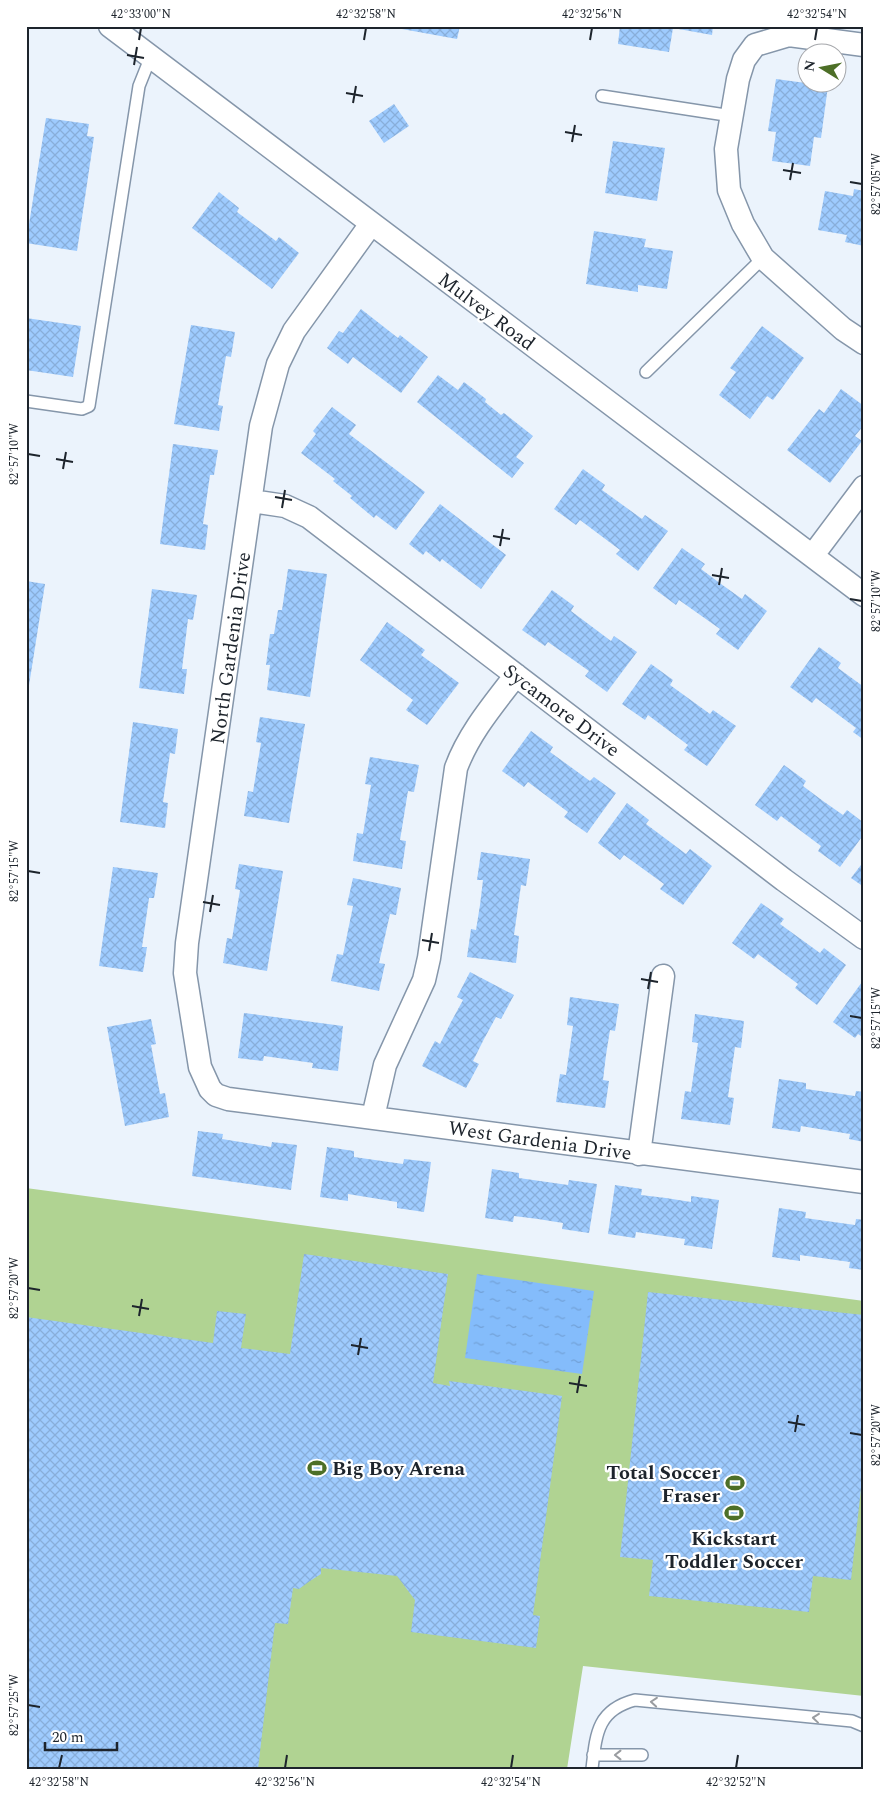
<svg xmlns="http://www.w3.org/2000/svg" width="890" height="1795" font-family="Spectral,serif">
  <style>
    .pitch { fill: #b0d392 }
    .water { fill: url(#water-ripples) }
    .building { fill: url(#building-cross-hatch) }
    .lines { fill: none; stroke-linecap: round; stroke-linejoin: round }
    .service-casing { stroke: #8596aa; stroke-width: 14 }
    .minor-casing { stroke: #8596aa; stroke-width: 25 }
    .service { stroke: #fff; stroke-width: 11 }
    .minor { stroke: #fff; stroke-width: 22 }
    .oneway { stroke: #999ca0 }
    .ticks { fill: none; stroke: #1d242c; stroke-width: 2 }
    .labels { text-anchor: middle; stroke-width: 4.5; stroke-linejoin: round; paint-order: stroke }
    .street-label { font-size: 20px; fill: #1d242c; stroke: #fff }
    .poi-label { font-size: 20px; font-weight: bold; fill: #1d242c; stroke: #fff; text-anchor: start }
    .neatline { fill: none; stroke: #1d242c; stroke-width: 2 }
    .ticks-label { font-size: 12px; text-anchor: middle; fill: #1d242c }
  </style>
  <defs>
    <pattern id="water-ripples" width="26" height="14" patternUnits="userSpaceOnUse" patternTransform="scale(1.25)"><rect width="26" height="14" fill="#84bcfb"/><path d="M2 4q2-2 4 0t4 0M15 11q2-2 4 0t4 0" fill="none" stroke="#72a1d7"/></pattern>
    <pattern id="building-cross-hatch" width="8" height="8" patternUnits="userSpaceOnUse" patternTransform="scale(1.25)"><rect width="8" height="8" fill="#9ecbfe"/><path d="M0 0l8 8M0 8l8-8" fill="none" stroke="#88aeda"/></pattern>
  </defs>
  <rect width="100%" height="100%" fill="#ebf3fc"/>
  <!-- pitch -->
  <path class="pitch" d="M26 1188 864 1301V1696L583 1666 567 1769H26Z"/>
  <!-- water -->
  <path class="water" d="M477 1274 594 1291 582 1374 465 1358Z"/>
  <!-- building -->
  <path class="building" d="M402 26H460L457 39 402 29Z
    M620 26H713L712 35 673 28 669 52 618 44Z
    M776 79 828 86 821 138 814 137 810 166 772 161 776 132 768 131Z
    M394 104 409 126 384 143 369 121Z
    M46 118 89 124 87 136 94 137 77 251 26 243Z
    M613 141 665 148 657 201 605 193Z
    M854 189 864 191V246L845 242 847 235 818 230 825 191 853 196Z
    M219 192 239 208 237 212 276 241 279 237 299 253 272 289 192 228Z
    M594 231 646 239 644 247 673 251 667 289 638 285V292L586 284Z
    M361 309 398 338 400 335 428 357 401 393 353 357 348 364 327 348 339 331 343 333Z
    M26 318 81 326 73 377 26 370Z
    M191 325 235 332 231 357 226 356 218 405 223 406 219 431 174 424Z
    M762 326 804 358 773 400 767 396 750 419 719 395 736 372 730 368Z
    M438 375 458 390 464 382 486 399 485 402 501 415 504 413 533 436 516 457 524 463 512 478 417 402Z
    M841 389 864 406V425L855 436 862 441 830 483 787 450 819 409 824 413Z
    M332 407 356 425 349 434 425 492 396 530 376 515 374 518 350 498 352 496 333 481 335 479 301 453 316 434 313 431Z
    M173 444 218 450 214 475H210L203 524 208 525 205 550 160 544Z
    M583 469 605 485 602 490 642 519 645 515 668 531 638 571 616 554 620 550 580 520 576 525 554 509Z
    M440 504 506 555 481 589 442 559 440 562 426 551 423 555 409 544Z
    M682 548 705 564 701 569 721 584 742 599 745 594 767 611 738 650 716 634 720 629 679 600 676 605 653 588Z
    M288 569 327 574 310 697 267 690 270 665H266L270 634H274L278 610H282Z
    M26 581 45 584 27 698H26Z
    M152 589 197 595 193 620 188 619 182 669H187L184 694 139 688Z
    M552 590 574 606 571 611 611 641 614 636 637 652 607 692 585 676 589 671 548 642 545 646 522 630Z
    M387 622 425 650 421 655 459 683 427 725 406 710 413 700 360 660Z
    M819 647 841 663 838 668 864 687V740L853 732 856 728 816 698 812 703 790 687Z
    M651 664 673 680 670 685 710 714 713 710 736 726 707 766 684 750 688 745 648 715 645 720 622 704Z
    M260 717 305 724 289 823 244 816 248 791 253 792 261 743 256 742Z
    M133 722 178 729 175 754 170 753 163 802 168 803 165 828 120 822Z
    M531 731 553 747 550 752 590 781 594 777 616 793 587 833 564 817 568 812 528 782 524 787 502 771Z
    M370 757 419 765 414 792 408 791 400 840 406 841 402 869 353 861 357 833 363 834 367 810 371 785 365 784Z
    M784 765 806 781 803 786 823 801 843 815 847 810 864 823V834L840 867 818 851 821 846 781 816 777 821 755 805Z
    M627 803 649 820 646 824 686 854 690 849 712 866 683 905 660 889 664 884 624 855 620 860 598 843Z
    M481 852 530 859 526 886 521 885 514 935 519 936 516 963 467 957 471 929 476 930 480 905 483 880H477Z
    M864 861V887L851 878Z
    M239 864 283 871 267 971 223 963 227 938 232 939 240 890 235 889Z
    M113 867 158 873 154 898H149L142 947H147L143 972 99 966Z
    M353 878 401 888 396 915 390 914 379 963 385 964 379 991 331 981 337 954 343 955 353 906 347 905Z
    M761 903 784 919 780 924 820 953 824 948 846 965 817 1005 795 988 798 984 758 954 754 959 732 943Z
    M470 972 514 995 501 1019 496 1017 484 1039 473 1061 479 1064 466 1088 422 1066 435 1041 440 1044 451 1022 463 1000 457 997Z
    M862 982 864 984V1038L858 1034 855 1038 833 1022Z
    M570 997 619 1004 615 1031 610 1030 606 1055 603 1080 609 1081 605 1108 556 1102 560 1074 566 1075 573 1026 567 1025Z
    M244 1013 343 1026 338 1071 312 1068 313 1063 264 1056 263 1061 238 1058Z
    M695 1014 744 1021 741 1048 735 1047 728 1097 734 1098 730 1125 681 1119 685 1091 691 1092 698 1043 692 1042Z
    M151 1019 156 1044 151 1045 160 1094 165 1093 169 1117 125 1126 107 1027Z
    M779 1079 806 1083V1089L855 1096 856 1091 864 1092V1142L849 1139 850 1134 825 1130 801 1126 800 1132 772 1128Z
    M198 1131 223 1134 222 1139 271 1147 272 1142 297 1145 291 1190 192 1176Z
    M327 1147 354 1151V1157L403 1164 404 1159 431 1162 424 1212 397 1208V1202L348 1194V1201L320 1197Z
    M492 1169 519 1173V1178L568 1185 569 1180 597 1184 589 1233 562 1229 563 1223 538 1219 514 1216 513 1222 485 1218Z
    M615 1185 642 1189 641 1195 666 1198 691 1202V1196L719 1200 712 1249 684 1245 685 1239 636 1232 635 1238 608 1234Z
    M779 1208 806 1212 805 1218 855 1225 856 1219 864 1220V1270L849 1268 850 1262 800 1255V1261L772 1257Z
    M304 1254 448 1274 433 1383 450 1386 449 1381 562 1396 533 1615 540 1616 536 1648 411 1632 415 1600 397 1576 321 1568V1574L310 1581 299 1589 293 1588 288 1624 275 1623 258 1769H26V1317L213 1343 217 1311 246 1314 241 1348 290 1354Z
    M648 1292 864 1315V1461L851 1580 813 1576 809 1612 649 1596 653 1560 620 1557Z"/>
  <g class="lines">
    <!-- service casing -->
    <g class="service-casing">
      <path id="service" d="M602 96 732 116
        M646 372 763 258
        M26 401 82 409 89 406 139 86 147 66 153 58
        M593 1755H642
        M592 1769C596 1734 597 1710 635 1700L852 1721 864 1726"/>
    </g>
    <!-- minor casing -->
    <g class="minor-casing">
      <path id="minor" d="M110 26 864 595
        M864 45 789 35 755 45 744 60 738 79 726 149 729 190 743 224 763 258 843 329 864 343
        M371 224 294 331 278 364 261 426 187 943 185 973 200 1067 210 1089 216 1095 228 1099 864 1182
        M252 501 285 506 309 517 784 880 864 938
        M813 555 864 487
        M373 1117 385 1065 424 980 429 958 456 768C469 733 493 705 516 675
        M639 1154 663 976"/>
    </g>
    <!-- service -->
    <use href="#service" class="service"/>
    <!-- minor -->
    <use href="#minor" class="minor"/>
  </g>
  <!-- one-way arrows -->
  <defs><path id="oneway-chevron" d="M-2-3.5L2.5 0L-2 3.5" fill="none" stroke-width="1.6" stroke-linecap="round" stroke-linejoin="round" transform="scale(1.25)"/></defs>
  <g class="oneway">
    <use href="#oneway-chevron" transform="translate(654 1702) rotate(-175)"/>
    <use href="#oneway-chevron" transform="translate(816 1718) rotate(-174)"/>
    <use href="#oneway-chevron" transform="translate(618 1755) rotate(180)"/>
  </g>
  <!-- ticks -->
  <path class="ticks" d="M139 40 141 28M364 40 366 28M590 40 592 28M815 40 817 28M127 55 144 58M134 65 137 47M346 93 363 96M353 103 356 86M565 132 582 135M572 142 575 125M783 170 801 173M790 180 793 163M850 182 862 184M28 454 40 456M56 459 73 462M63 469 66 452M275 497 292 500M282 508 285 490M493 536 510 539M500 546 503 529M712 575 729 578M719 585 722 568M850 599 862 601M28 871 40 873M203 902 220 905M210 912 213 895M422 940 439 943M429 951 432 933M641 979 658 982M648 989 651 972M850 1016 862 1018M28 1288 40 1290M132 1306 149 1309M139 1316 142 1299M351 1345 368 1348M358 1355 361 1338M569 1383 587 1386M577 1393 580 1376M788 1422 805 1425M795 1432 798 1415M850 1433 862 1435M28 1705 40 1707M59 1768 62 1755M285 1768 287 1755M511 1768 513 1755M736 1768 738 1755"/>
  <!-- icons -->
  <defs>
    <g id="stadium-bare" transform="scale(1.5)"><path d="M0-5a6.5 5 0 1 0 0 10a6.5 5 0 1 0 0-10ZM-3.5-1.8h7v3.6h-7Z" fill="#4d6f27" stroke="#fff" stroke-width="2.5" paint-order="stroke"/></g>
  </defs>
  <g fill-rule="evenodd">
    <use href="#stadium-bare" x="317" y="1468"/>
    <use href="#stadium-bare" x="735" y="1483"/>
    <use href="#stadium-bare" x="734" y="1513"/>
  </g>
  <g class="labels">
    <!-- street labels -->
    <g class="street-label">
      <text transform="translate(487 311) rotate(37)" y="7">Mulvey Road</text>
      <text transform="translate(230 648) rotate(-82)" y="7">North Gardenia Drive</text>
      <text transform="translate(562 710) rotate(37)" y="7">Sycamore Drive</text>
      <text transform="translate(540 1140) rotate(8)" y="7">West Gardenia Drive</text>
    </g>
    <!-- poi labels -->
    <g class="poi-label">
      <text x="332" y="1475">Big Boy Arena</text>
      <text x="720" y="1479" text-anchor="end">Total Soccer<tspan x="720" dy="23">Fraser</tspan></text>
      <text x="734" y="1545" text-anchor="middle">Kickstart<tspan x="734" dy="23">Toddler Soccer</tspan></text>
    </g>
  </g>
  <!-- border -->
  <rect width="890" height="1795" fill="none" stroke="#ffffff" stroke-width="55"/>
  <!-- north arrow -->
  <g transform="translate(822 68) rotate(280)"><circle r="24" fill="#ffffff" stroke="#a5a7ab"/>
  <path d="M0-4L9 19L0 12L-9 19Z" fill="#4d6f27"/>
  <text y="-8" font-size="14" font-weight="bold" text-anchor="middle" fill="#1d242c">N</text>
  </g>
  <!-- scale -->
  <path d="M45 1742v8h72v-8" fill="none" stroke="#1d242c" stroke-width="2.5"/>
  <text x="52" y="1742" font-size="15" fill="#1d242c" stroke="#ffffff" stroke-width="4" paint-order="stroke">20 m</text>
  <rect x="28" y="28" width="834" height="1740" class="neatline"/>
  <g class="ticks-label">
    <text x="141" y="18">42°33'00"N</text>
    <text x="366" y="18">42°32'58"N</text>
    <text x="592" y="18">42°32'56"N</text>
    <text x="817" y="18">42°32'54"N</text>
    <text transform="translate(876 184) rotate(-90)" y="4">82°57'05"W</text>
    <text transform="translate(14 454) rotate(-90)" y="4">82°57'10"W</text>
    <text transform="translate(876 601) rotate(-90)" y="4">82°57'10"W</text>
    <text transform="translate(14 871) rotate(-90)" y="4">82°57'15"W</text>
    <text transform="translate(876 1018) rotate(-90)" y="4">82°57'15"W</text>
    <text transform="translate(14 1288) rotate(-90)" y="4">82°57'20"W</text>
    <text transform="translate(876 1435) rotate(-90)" y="4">82°57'20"W</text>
    <text transform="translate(14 1705) rotate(-90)" y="4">82°57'25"W</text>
    <text x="59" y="1786">42°32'58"N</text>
    <text x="285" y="1786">42°32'56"N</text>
    <text x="511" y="1786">42°32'54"N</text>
    <text x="736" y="1786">42°32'52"N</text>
  </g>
</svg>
